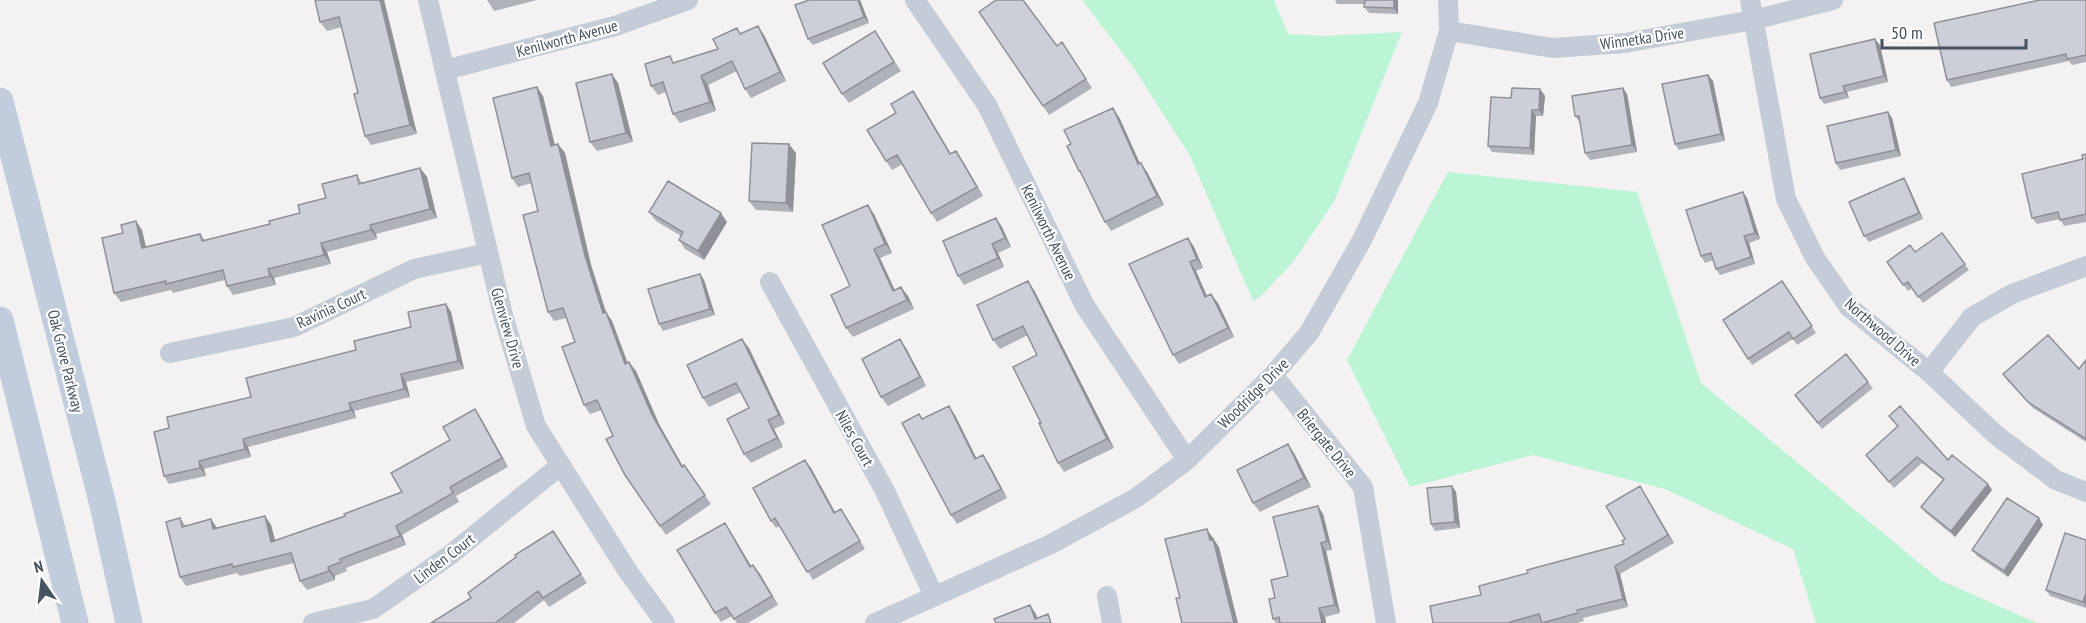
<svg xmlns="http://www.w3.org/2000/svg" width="2086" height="623" font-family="'PT Sans Narrow',sans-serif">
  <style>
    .green { fill: #bbf5d5 }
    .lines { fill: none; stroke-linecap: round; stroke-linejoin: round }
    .minor { stroke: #c3ccd7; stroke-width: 20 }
    .secondary { stroke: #c1cddc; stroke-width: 27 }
    .wall { fill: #afb2b9 }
    .shaded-wall { fill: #8f9196 }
    .building { fill: #cccfd7; stroke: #8f9196; stroke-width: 1.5 }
    .labels { text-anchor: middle; stroke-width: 4.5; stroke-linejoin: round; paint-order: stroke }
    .street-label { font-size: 16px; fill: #465361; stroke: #fff }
  </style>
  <rect width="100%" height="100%" fill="#f3f1f1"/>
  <!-- green -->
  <path class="green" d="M1082 0H1274L1288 34 1323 36 1402 32 1334 202 1293 262 1261 296 1253 301 1190 156 1134 68Z
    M1448 172 1637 192 1701 383 1940 580 2037 623H1816L1793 549 1665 489 1533 455 1410 487 1347 360Z"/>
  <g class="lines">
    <!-- minor -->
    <path class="minor" d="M428 0 503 315 536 426 627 570 665 623
      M915 0 987 105 1085 306 1187 460
      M1750 0 1786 199 1815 258 1849 307 1929 372 1996 435 2056 480 2086 492
      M1449 31 1553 48 1625 43 1753 20 1833 0
      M445 70 615 26 688 0
      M770 282 885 491 934 596
      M170 353 294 327 414 269 488 253
      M1929 372 1972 317 2012 294 2086 266
      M1273 375 1363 487 1386 623
      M1107 596 1112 623
      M313 623 373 609 450 555 561 465
      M875 623 1051 544 1136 498 1187 460 1273 375 1309 333 1362 240 1428 103 1449 31 1448 0"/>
    <!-- secondary -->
    <path class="secondary" d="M0 101 102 501 129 623
      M0 320 75 623"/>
  </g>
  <!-- wall -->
  <path class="wall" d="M384 0 417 134 371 145 365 136 358 93 342 27 327 31 320 22Z
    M487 0H537L494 11Z
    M809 0H860L869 23 813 45 808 39Z
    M1335 0H1398V14L1369 13 1364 7V4H1337Z
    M2086 0V62L2072 65 2069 61 1951 87 1947 80Z
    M979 12 1057 46 1062 42 1092 88 1049 115Z
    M741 34 764 35 786 81 751 98 745 89 737 71 708 85 716 111 680 123 673 114 666 92 658 95 651 86 675 62 718 49Z
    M881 40 901 71 849 103 842 94Z
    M1880 45 1888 82 1847 92 1849 98 1824 104 1820 98Z
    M1708 75 1713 81 1725 141 1679 150 1675 144Z
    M618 83 633 142 597 151 590 142Z
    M1540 89 1545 96 1543 116H1536L1534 155 1492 152 1488 146 1511 98Z
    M1627 94 1637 152 1590 160 1585 153 1580 123 1575 116Z
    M543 96 555 145 558 144 565 153 591 265 606 312 612 321 628 363 636 371 659 424 683 466 684 465 711 504 666 535 625 475 613 436 602 410 590 414 584 405 575 342 566 318 554 321 548 312 538 211 532 183 518 187 512 178Z
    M919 100 951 154 962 160 983 196 937 222 931 213 903 164 892 170 886 161 896 113Z
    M1888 112 1892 118 1901 156 1840 170 1836 163Z
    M1119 117 1140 163 1147 172 1164 205 1111 231 1105 222 1085 180 1079 171 1071 144Z
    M796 153 793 212 756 210 749 201Z
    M2086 154V222L2064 226 2060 219 2037 224 2032 218 2083 159Z
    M420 168 427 177 437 218 376 234 377 239 327 252 331 264 274 278 276 285 233 295 227 286 225 280 173 293 171 290 121 302 114 293 142 230 146 247 200 234 205 240 270 224 300 213 326 198 357 175 362 183Z
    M1904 178 1908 185 1923 219 1869 242 1864 236Z
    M1747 198 1760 239 1749 243 1755 264 1720 275 1716 269 1713 260 1705 263 1701 256Z
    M649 212 727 222 704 260 685 249 679 240 681 236 656 221Z
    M874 214 892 253 880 258 895 290 908 296 914 309 853 337 846 328 850 286Z
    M996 218 1002 227 1011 247 998 253 1004 267 964 285 958 276Z
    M1942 233 1969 270 1923 303 1912 288 1908 291 1887 262 1915 252Z
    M1188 238 1194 247 1203 268 1196 271 1207 296 1218 303 1234 337 1179 364 1173 355Z
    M700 274 704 280 715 315 663 331 659 324Z
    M1782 281 1816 333 1797 345 1793 339 1752 365 1723 320Z
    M1034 290 1114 448 1064 472 1058 463 1041 423 1037 355 1028 335 1000 349 993 340Z
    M446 304 451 312 464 369 406 382 410 397 354 411 356 418 248 447 251 457 204 469 206 476 169 484 164 476 169 428 251 397 411 327Z
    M749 348 785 424 774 429 783 447 751 463 744 454 749 408 741 392 709 407 703 398Z
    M906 348 926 386 888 406 881 397Z
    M2086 359V442L2033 408 2008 381 2003 374 2079 369Z
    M1868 382 1873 388 1822 429 1795 395Z
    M919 414 923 419 955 415 977 459 989 464 1007 498 957 524 951 515Z
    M1889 416 1948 460 1988 484 1992 490 1955 537 1926 513 1921 507 1943 480 1922 463 1894 488 1866 455 1898 427Z
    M481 418 508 467 456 496 459 502 402 535 406 545 346 568 347 571 335 576V580L307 590 300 581 294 563 240 576 237 573 186 586 180 577V518L186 526 211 519 217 528 265 516 271 525 275 541 345 516 402 492 450 440Z
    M1294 453 1311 487 1260 512 1253 503Z
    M811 468 835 513 846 517 865 549 813 580 780 526 776 528 771 521Z
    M1452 486 1456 492 1460 528 1435 531 1431 524Z
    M1645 494 1674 543 1620 574 1628 607 1583 618 1584 621 1577 623H1433L1481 595 1528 573 1624 544 1625 539Z
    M1323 514 1332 550 1326 551 1340 613 1325 617 1326 623H1276L1273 619 1275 598Z
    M725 523 751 566 760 574 778 605 748 623H737L732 616 721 622 715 613Z
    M2043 525 2008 577 1977 556 1972 550Z
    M553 531 587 583 549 607 544 600 514 623H431L471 598Z
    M2086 540V608L2050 596 2046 590Z"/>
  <!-- shaded-wall -->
  <path class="shaded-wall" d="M380 0H384L417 134 410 125Z
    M858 0H860L869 23 864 17Z
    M1394 0H1398V14L1394 8Z
    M758 26 764 35 786 81 780 72Z
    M1875 39 1880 45 1888 82 1884 76Z
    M612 74 618 83 633 142 626 133Z
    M1708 75 1713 81 1725 141 1721 134Z
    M701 76 708 85 716 111 710 102Z
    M1843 86 1847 92 1849 98 1845 92Z
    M537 87 543 96 557 155 551 146Z
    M1623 88 1627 94 1637 152 1632 145Z
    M1540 89 1545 96 1543 116 1539 110Z
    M913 91 919 100 956 163 950 154Z
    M1113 108 1119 117 1144 173 1138 164Z
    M1532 110 1536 116 1534 155 1530 148Z
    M1888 112 1892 118 1901 156 1896 150Z
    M558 144 565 153 591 265 609 322 603 313 585 256Z
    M789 144 796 153 793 212 786 203Z
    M956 151 962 160 983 196 977 187Z
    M1141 163 1147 172 1164 205 1157 196Z
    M420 168 427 177 437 218 430 209Z
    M1904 178 1908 185 1923 219 1919 213Z
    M1743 192 1747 198 1760 239 1755 233Z
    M868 205 874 214 892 253 885 244Z
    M721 213 727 222 704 260 698 251Z
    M996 218 1002 227 1011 247 1005 238Z
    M136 221 142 230 148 257 142 248Z
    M370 225 376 234 377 239 371 230Z
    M1744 236 1749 243 1755 264 1751 257Z
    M1188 238 1194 247 1203 268 1197 259Z
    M321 243 327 252 331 264 324 255Z
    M992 244 998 253 1004 267 998 258Z
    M874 249 880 258 899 300 893 291Z
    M1190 262 1196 271 1211 306 1205 297Z
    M268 269 274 278 276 285 270 276Z
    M700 274 704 280 715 315 710 309Z
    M1028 281 1034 290 1114 448 1107 439Z
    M901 287 908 296 914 309 907 300Z
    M1211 294 1218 303 1234 337 1228 328Z
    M446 304 451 312 464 369 458 361Z
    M606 312 612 321 631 373 625 364Z
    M742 339 749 348 785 424 779 415Z
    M900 339 906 348 926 386 920 377Z
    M629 362 636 371 659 424 688 476 682 467 652 415Z
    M401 374 406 382 410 397 404 389Z
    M349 403 354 411 356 418 351 410Z
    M949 406 955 415 981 468 975 459Z
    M475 409 481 418 508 467 502 458Z
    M768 420 774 429 783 447 777 438Z
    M243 439 248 447 251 457 245 449Z
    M1288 444 1294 453 1311 487 1304 478Z
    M983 455 989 464 1007 498 1001 489Z
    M805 460 811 468 840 521 834 513Z
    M199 461 204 469 206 476 200 468Z
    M1988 484 1992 490 1955 537 1951 531Z
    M1452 486 1456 492 1460 528 1455 522Z
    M1640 486 1645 494 1674 543 1668 535Z
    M1318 506 1323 514 1332 550 1327 541Z
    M265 516 271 525 278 551 271 542Z
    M2039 518 2043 525 2008 577 2004 571Z
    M211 519 217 528 213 529Z
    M725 523 731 532 757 576 750 567Z
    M396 526 402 535 406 545 400 536Z
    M1207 529 1219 547 1238 623H1234Z
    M1321 543 1326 551 1340 613 1335 605Z
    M753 565 760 574 778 605 772 596Z
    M1615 566 1620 574 1628 607 1623 599Z
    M328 567 335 576V580L329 571Z
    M2086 593V606L2083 602Z
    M1030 605 1036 614 1039 623 1035 619Z
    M1319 608 1325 617 1326 623H1322Z"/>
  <!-- building -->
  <path class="building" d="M315 0H380L410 125 365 136 354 94 358 93 339 17 320 22Z
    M809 0H858L864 17 808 39 795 5Z
    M996 0H1023L1057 46 1062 42 1086 79 1043 106 979 12Z
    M1365 0H1394V8L1364 7Z
    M2040 0H2086V55L2067 59 2066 54 1947 80 1934 23Z
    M758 26 780 72 745 89 732 61 701 76 710 102 673 114 663 82 651 86 645 64 670 56 673 63 718 49 713 39 737 28 740 34Z
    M875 31 894 62 842 94 823 63Z
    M1875 39 1884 76 1843 86 1845 92 1820 98 1810 54Z
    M612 74 626 133 590 142 576 83Z
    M1708 75 1721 134 1675 144 1662 84Z
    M537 87 551 146 558 144 585 256 603 313 606 312 625 364 629 362 652 415 682 467 684 465 705 495 660 526 625 475 606 439 613 436 597 400 584 405 562 347 575 342 563 308 548 312 523 215 538 211 529 173 512 178 493 98Z
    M1512 88 1540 89 1539 110H1532L1530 148 1488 146 1491 97 1511 98Z
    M1623 88 1632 145 1585 153 1579 116H1575L1572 96Z
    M913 91 950 154 956 151 977 187 931 213 897 155 886 161 867 130 896 113 891 104Z
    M1113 108 1138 164 1141 163 1157 196 1105 222 1080 171H1079L1067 146 1071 144 1064 130Z
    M1888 112 1896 150 1836 163 1827 126Z
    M752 143 789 144 786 203 749 201Z
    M2086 154V214L2060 220 2058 212 2032 218 2022 174 2083 159 2082 155Z
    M420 168 430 209 370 225 371 230 321 243 324 255 268 269 270 276 227 286 223 270 166 284V281L114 293 102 238 123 233 121 225 136 221 142 248 200 234 202 241 270 224 269 221 300 213 298 205 326 198 322 184 357 175 359 184Z
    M1904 178 1919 213 1864 236 1849 202Z
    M668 181 721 213 698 251 679 240 683 232 649 212Z
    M1743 192 1755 233 1744 236 1751 257 1716 269 1711 253 1701 256 1686 210Z
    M868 205 885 244 874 249 893 291 901 287 907 300 846 328 831 295 850 286 822 225Z
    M996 218 1005 238 992 244 998 258 958 276 943 241Z
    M1942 233 1965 264 1918 297 1908 282 1903 285 1887 262 1910 245 1915 252Z
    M1188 238 1197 259 1190 262 1205 297 1211 294 1228 328 1173 355 1129 264Z
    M700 274 710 309 659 324 648 289Z
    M1028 281 1107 439 1058 463 1039 423H1041L1013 367 1037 355 1023 326 993 340 977 305Z
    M1782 281 1812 326 1793 339 1789 332 1748 359 1723 320Z
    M446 304 458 361 401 374 404 389 349 403 351 410 243 439 245 449 199 461 200 468 164 476 154 432 169 428 167 417 251 397 246 378 356 350 354 341 411 327 408 312Z
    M2048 335 2079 369 2086 360V439L2028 402 2003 374Z
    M742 339 779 415 768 420 777 438 744 454 727 419 749 408 736 383 703 398 687 365Z
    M900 339 920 377 881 397 862 359Z
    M1846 354 1868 382 1818 423 1795 395Z
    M949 406 975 459 983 455 1001 489 951 515 902 423 919 414 922 419Z
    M1900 406 1948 460 1952 455 1988 484 1951 531 1921 507 1944 479 1917 457 1889 482 1866 455 1898 426 1889 416Z
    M475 409 502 458 450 487 453 493 396 526 400 536 340 559 341 562 328 567 329 571 300 581 291 553 233 567 232 564 180 577 166 522 180 518 182 527 211 519 213 529 265 516 271 542 345 516 344 514 402 492 391 473 450 440 443 427Z
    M1288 444 1304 478 1253 503 1237 470Z
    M805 460 834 513 841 509 860 541 807 572 775 518 771 521 753 488Z
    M1452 486 1455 522 1431 524 1427 488Z
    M1640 486 1668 535 1615 566 1623 599 1577 610 1578 613 1542 623 1539 614 1510 622V623H1433L1430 606 1481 595 1479 586 1528 573 1527 570 1624 544 1622 541 1625 539 1606 506Z
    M2007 498 2039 518 2004 571 1972 550Z
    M1318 506 1327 541 1321 543 1335 605 1319 608 1322 623H1280L1279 617 1273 619 1269 599 1275 598 1271 580 1288 576 1273 517Z
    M725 523 750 567 753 565 772 596 734 619 726 607 715 613 677 550Z
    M1207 529 1210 540 1213 539 1234 623H1182L1176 598H1180L1165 539Z
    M553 531 581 574 543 598 538 591 495 623H431L471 598 468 593 516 557 515 555Z
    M2065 533 2086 540V593L2083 602 2046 590Z
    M1030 605 1035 619 1048 614 1051 623H996L994 619Z"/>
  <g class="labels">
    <!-- street labels -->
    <g class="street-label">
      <text transform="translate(567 38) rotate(-15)" y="6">Kenilworth Avenue</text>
      <text transform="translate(1642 38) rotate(-8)" y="6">Winnetka Drive</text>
      <text transform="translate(1049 232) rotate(64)" y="6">Kenilworth Avenue</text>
      <text transform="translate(331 308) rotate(-25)" y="6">Ravinia Court</text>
      <text transform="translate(508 328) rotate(74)" y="6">Glenview Drive</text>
      <text transform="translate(1883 332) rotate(41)" y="6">Northwood Drive</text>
      <text transform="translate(66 361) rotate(76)" y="6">Oak Grove Parkway</text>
      <text transform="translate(1253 393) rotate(-45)" y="6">Woodridge Drive</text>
      <text transform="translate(855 438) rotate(61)" y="6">Niles Court</text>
      <text transform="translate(1327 443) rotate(51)" y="6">Briergate Drive</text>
      <text transform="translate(444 558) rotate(-37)" y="6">Linden Court</text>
    </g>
  </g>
  <!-- north arrow -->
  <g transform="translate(42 581) rotate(346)" stroke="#ffffff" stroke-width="4.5" paint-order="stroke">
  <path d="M0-4.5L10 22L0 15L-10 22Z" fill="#465361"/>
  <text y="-9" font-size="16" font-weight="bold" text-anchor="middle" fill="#465361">N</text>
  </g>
  <!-- scale -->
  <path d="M1882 39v9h144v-9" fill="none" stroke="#465361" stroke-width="3"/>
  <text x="1891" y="39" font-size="18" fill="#465361" stroke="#ffffff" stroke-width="4.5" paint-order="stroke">50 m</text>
</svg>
